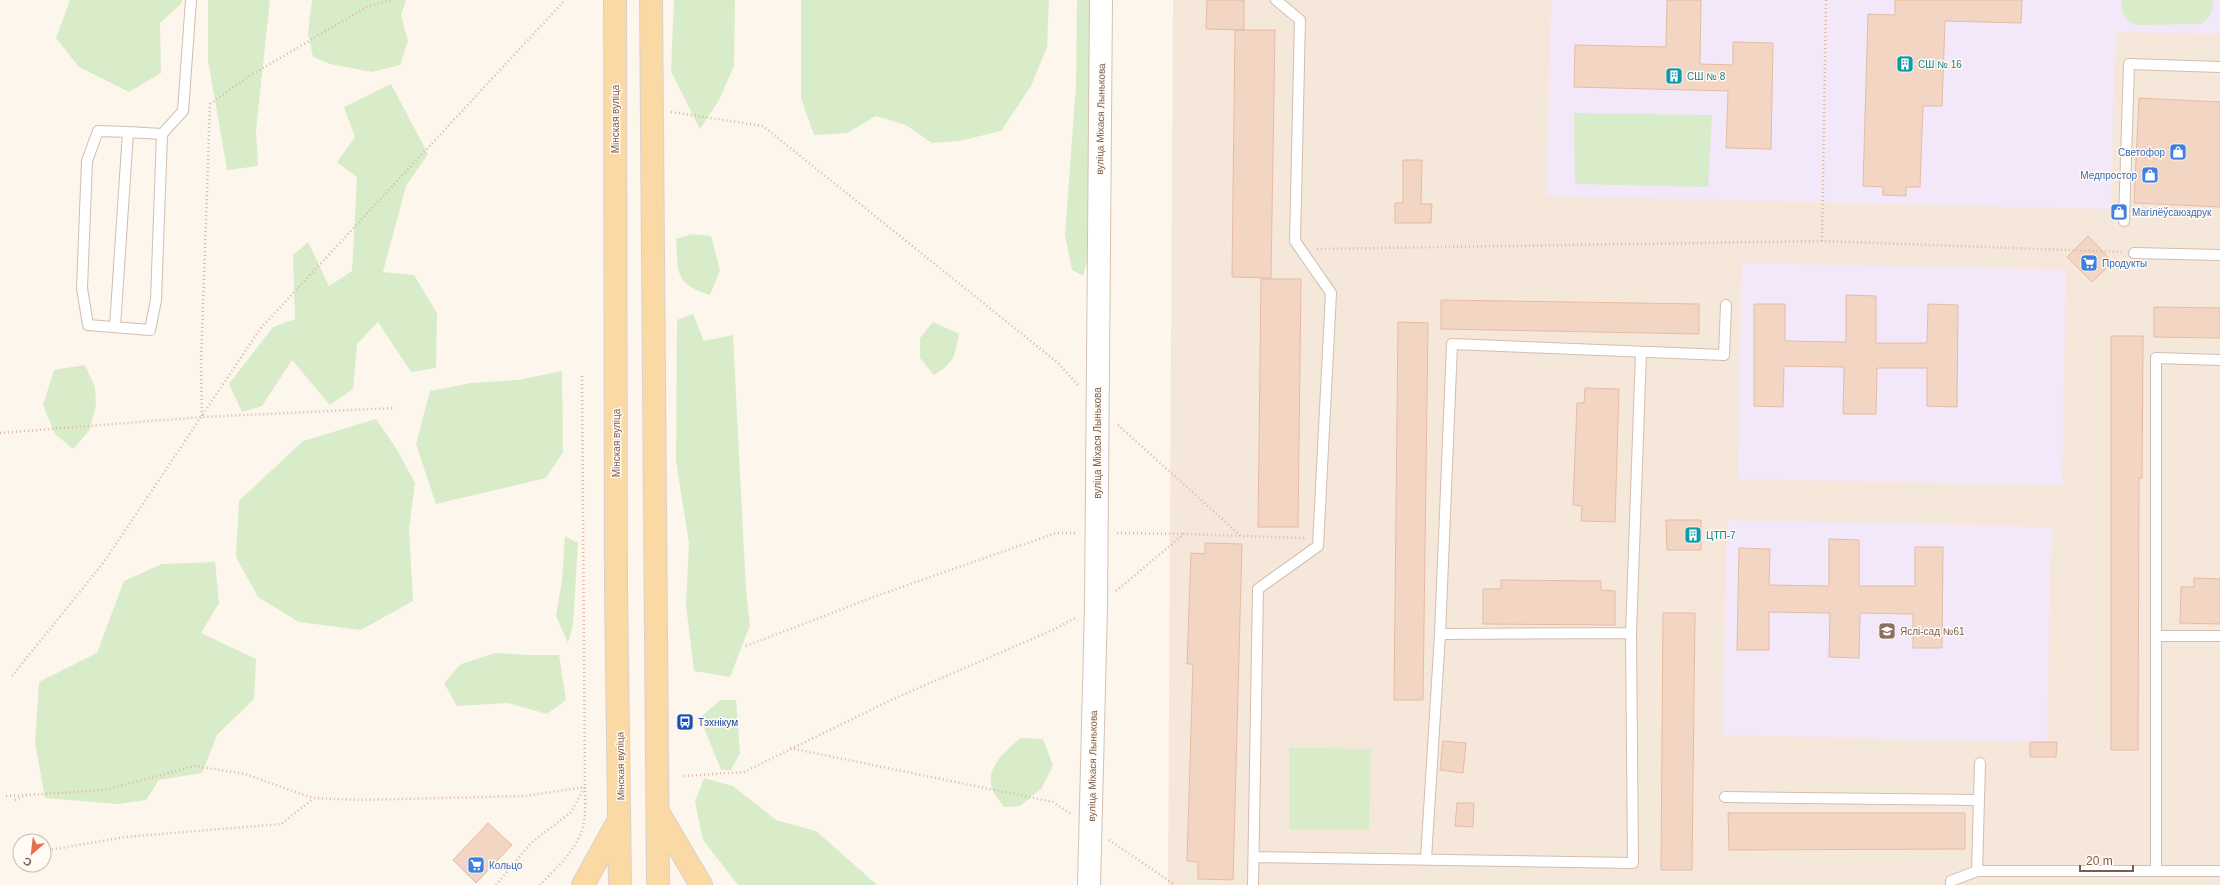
<svg xmlns="http://www.w3.org/2000/svg" width="2220" height="885" font-family="Arial,sans-serif">
  <style>
    .residential { fill: #f5e8da }
    .education { fill: #f3e8fa }
    .green { fill: #d8ecc9 }
    .building { fill: #f3d5c3; stroke: #e6bba3 }
    .lines { fill: none; stroke-linecap: round; stroke-linejoin: round }
    .lane-casing { stroke: #d1beb0; stroke-width: 12 }
    .secondary-casing { stroke: #d6c0b0; stroke-width: 24 }
    .primary-casing { stroke: #dad1cd; stroke-width: 24 }
    .path { stroke: #d9b8a5; stroke-width: 2.5; stroke-dasharray: 1 3; stroke-linecap: butt }
    .lane { stroke: #fff; stroke-width: 10 }
    .secondary { stroke: #fff; stroke-width: 22 }
    .primary { stroke: #fbd9a5; stroke-width: 22 }
    .labels { text-anchor: middle; stroke-width: 3; stroke-linejoin: round; paint-order: stroke }
    .culture-label { font-size: 10px; fill: #0d838f; stroke: #fffaf3; text-anchor: start }
    .street-label { font-size: 10px; fill: #7a5c4d; stroke: #fffaf3 }
    .shop-label { font-size: 10px; fill: #366cbe; stroke: #fffaf3; text-anchor: start }
    .education-label { font-size: 10px; fill: #785e54; stroke: #fffaf3; text-anchor: start }
    .transit-label { font-size: 10px; fill: #164399; stroke: #fffaf3; text-anchor: start }
  </style>
  <rect width="100%" height="100%" fill="#fdf6ec"/>
  <!-- residential -->
  <path class="residential" d="M1173 0H2220V885H1168Z"/>
  <!-- education -->
  <path class="education" d="M1551 0H2220V34L2115 32 2111 209 1547 196Z
    M1742 263 2066 270 2062 485 1738 479Z
    M1727 520 2051 527 2047 742 1723 735Z"/>
  <!-- green -->
  <path class="green" d="M70 0H183L181 4 160 23 161 73 129 92 79 67 56 38Z
    M208 0H270L256 130 258 166 227 170 208 60Z
    M312 0H406L401 15 408 41 400 65 372 72 330 64 313 57 308 33Z
    M674 0H735L734 66 719 100 700 129 671 71Z
    M801 0H1049L1047 47 1031 86 1001 131 959 141 932 143 906 125 876 116 847 133 814 135 801 98Z
    M1077 0H1094L1090 227 1088 258 1083 276 1072 270 1065 235 1076 85Z
    M2122 0H2213C2213 12 2211 17 2201 24L2136 25C2123 19 2121 13 2122 0Z
    M391 84 428 154 406 186 383 272 414 275 437 313 436 368 411 372 378 322 357 344 353 389 330 405 292 360 262 406 242 412 229 384 273 327 295 319 293 255 308 242 329 286 352 271 357 177 337 162 355 137 344 107Z
    M1574 113 1712 115 1708 187 1575 184Z
    M692 234 711 236 720 270 710 295C674 284 678 272 676 239Z
    M693 314 704 341 733 335 746 591 750 625 730 677 694 671 686 605 689 543 676 461 677 320Z
    M933 322 959 334C954 358 955 362 934 375L920 358V338Z
    M85 365 95 387 96 405 89 431 73 449 55 434 43 405 54 370Z
    M562 371 563 452 546 478 436 504 416 444 430 391 471 383 518 380Z
    M376 419 396 448 415 483 409 528 413 601 361 630 299 622 258 597 236 557 239 501 303 441Z
    M565 536 578 543 573 625 568 643 556 616 562 580Z
    M215 562 219 603 201 633 256 659 254 699 217 735 202 773 159 780 146 800 118 804 45 798 35 742 39 682 97 653 124 581 162 564Z
    M495 653 530 655H559L566 700 547 714 508 703 457 706 444 683 461 664Z
    M720 700H736L740 753 731 770H721L700 718Z
    M1021 738 1043 739 1053 765 1042 788 1020 806 1004 807C1001 802 996 797 993 791 983 769 1006 750 1021 738Z
    M1289 748 1371 749 1369 830 1289 829Z
    M704 778 733 786 776 820 816 831 877 885H738L703 840 695 802Z"/>
  <!-- building -->
  <path class="building" d="M1207 0H1244V30L1206 29Z
    M1667 0H1701L1700 64 1733 65V42L1773 43 1771 149 1726 148 1728 91 1574 87 1575 45 1666 47Z
    M1895 0H2022L2021 23 1945 21 1942 106H1923L1920 187H1906V196L1883 195V187L1863 186 1868 14 1895 15Z
    M1235 30H1275L1271 278 1232 277Z
    M2139 98 2220 102V207L2134 203Z
    M1403 160H1422L1421 204H1432L1431 223H1395V203H1403Z
    M2088 236 2113 262 2092 282 2067 257Z
    M1261 279H1301L1298 527H1258Z
    M1846 295 1876 296V343H1927L1928 304 1958 305 1957 407 1927 406V368H1877L1876 414H1843L1844 367 1784 366 1783 407 1754 406V304H1785V341L1846 342Z
    M1441 300 1699 304V334L1441 329Z
    M2154 307 2220 308V338L2154 337Z
    M1398 322 1428 323 1423 700H1394Z
    M2111 336H2143L2142 478H2139L2138 750H2111Z
    M1585 388 1619 389 1615 522 1581 521 1582 506 1573 505 1577 403H1584Z
    M1666 520H1701V550H1667Z
    M1829 539 1859 540V586H1915V547H1943L1942 648H1913V614L1860 613 1859 658 1829 657 1830 613 1769 612V650H1737L1739 548 1770 549 1769 585 1829 586Z
    M1205 543 1242 544 1233 880 1198 879V862L1187 861 1193 664H1187L1191 553 1205 554Z
    M2194 578 2220 579V624L2180 623 2181 587H2194Z
    M1501 580 1601 581V590L1615 591V625L1483 624V589H1501Z
    M1663 613H1695L1692 870H1661Z
    M1443 741 1466 743 1463 773 1440 770Z
    M2030 742H2057L2056 757H2030Z
    M1457 803H1474L1473 827 1455 826Z
    M1728 813H1965V849L1729 850Z
    M488 823 512 845 476 883 453 860Z"/>
  <g class="lines">
    <!-- lane casing -->
    <g class="lane-casing">
      <path id="lane" d="M128 132 162 134
        M2124 221 2129 64 2220 67
        M2134 253 2220 255
        M115 327 128 132 98 131 87 161 82 288 88 325 150 330 156 300 162 134 183 111 191 0
        M2220 360 2156 358V636H2220
        M1631 633 1641 352
        M1440 634 1452 344 1724 355 1726 305
        M2156 636V871
        M1725 797 1979 800
        M1254 857 1633 863 1631 633 1440 634 1426 859
        M1977 871H2220
        M1253 885 1258 589 1318 546 1331 293 1295 241 1300 20 1276 0
        M1951 885V881L1977 871 1980 763"/>
    </g>
    <!-- secondary casing -->
    <g class="secondary-casing">
      <path id="secondary" d="M1089 885 1096 607 1101 0"/>
    </g>
    <!-- primary casing -->
    <g class="primary-casing">
      <path id="primary" d="M615 0 616 590 620 885
        M651 0 658 885
        M658 812 701 885
        M583 885 619 820"/>
    </g>
    <!-- path -->
    <path class="path" d="M671 112 763 126 1058 363 1078 385
      M1822 241 1826 0
      M1317 249 1822 241 2122 252
      M202 416 201 364 210 104 251 75 367 7 391 0
      M1118 425 1241 536
      M0 433 202 417 394 408
      M1117 533 1184 534
      M1116 591 1184 534 1306 538
      M746 646 876 596 1056 533H1078
      M12 676 104 562 260 329 565 0
      M790 748 1053 802 1072 815
      M684 776 744 772 893 699 1055 629 1077 617
      M6 796 24 795
      M15 800 26 795 104 790 195 766 245 774 313 798 360 800 524 796 585 787C585 798 586 811 584 822 580 847 557 867 540 885
      M1109 840 1175 885
      M44 851 125 837 281 824 313 799
      M496 885 531 843 571 812 585 787 582 375"/>
    <!-- lane -->
    <use href="#lane" class="lane"/>
    <!-- secondary -->
    <use href="#secondary" class="secondary"/>
    <!-- primary -->
    <use href="#primary" class="primary"/>
  </g>
  <!-- icons -->
  <defs>
    <g id="building-square" transform="scale(0.9)"><rect x="-9" y="-9" width="18" height="18" rx="4" fill="#0f9aa8" stroke="#fffaf3"/><path d="M-4-6H4V6H1V3H-1V6H-4ZM-2.5-4.3h1.7v1.8h-1.7ZM.8-4.3h1.7v1.8H.8ZM-2.5-1h1.7V.8h-1.7ZM.8-1h1.7V.8H.8Z" fill="#fff"/></g>
    <g id="shop-square" transform="scale(0.9)"><rect x="-9" y="-9" width="18" height="18" rx="4" fill="#3f7fe0" stroke="#fffaf3"/><path d="M-5-2.5h2.3a2.7 3.5 0 0 1 5.4 0H5L5.5 6h-11ZM-1.5-2.5h3a1.5 2.3 0 0 0-3 0Z" fill="#fff"/></g>
    <g id="supermarket-square" transform="scale(0.9)"><rect x="-9" y="-9" width="18" height="18" rx="4" fill="#3f7fe0" stroke="#fffaf3"/><path d="M-6-5.5h2.5l.6 2H6L4.5 2H-2.5L-4.4-4H-6ZM-1.5 3.2a1.3 1.3 0 1 0 .1 0ZM3 3.2a1.3 1.3 0 1 0 .1 0Z" fill="#fff"/></g>
    <g id="school-square" transform="scale(0.9)"><rect x="-9" y="-9" width="18" height="18" rx="4" fill="#8d6e63" stroke="#fffaf3"/><path d="M0-5L7-2L0 1L-7-2ZM-4 1L0 2.5L4 1V4Q0 6-4 4Z" fill="#fff"/></g>
    <g id="bus-square" transform="scale(0.9)"><rect x="-9" y="-9" width="18" height="18" rx="4" fill="#1a4fb4" stroke="#fffaf3"/><path d="M-5-6H5V4H4V6H2V4H-2V6H-4V4H-5ZM-3.5-4V0h7V-4ZM-3.5 1.2v1.5H-2V1.2ZM2 1.2v1.5H3.5V1.2Z" fill="#fff"/></g>
  </defs>
  <g fill-rule="evenodd">
    <use href="#building-square" x="1905" y="64"/>
    <use href="#building-square" x="1674" y="76"/>
    <use href="#shop-square" x="2178" y="152"/>
    <use href="#shop-square" x="2150" y="175"/>
    <use href="#shop-square" x="2119" y="212"/>
    <use href="#supermarket-square" x="2089" y="263"/>
    <use href="#building-square" x="1693" y="535"/>
    <use href="#school-square" x="1887" y="631"/>
    <use href="#bus-square" x="685" y="722"/>
    <use href="#supermarket-square" x="476" y="865"/>
  </g>
  <g class="labels">
    <!-- culture labels -->
    <g class="culture-label">
      <text x="1918" y="68">СШ № 16</text>
      <text x="1687" y="80">СШ № 8</text>
      <text x="1706" y="539">ЦТП-7</text>
    </g>
    <!-- street labels -->
    <g class="street-label">
      <text transform="translate(615 119) rotate(-90)" y="4">Мінская вуліца</text>
      <text transform="translate(1100 119) rotate(-89)" y="4">вуліца Міхася Лынькова</text>
      <text transform="translate(616 443) rotate(-90)" y="4">Мінская вуліца</text>
      <text transform="translate(1097 443) rotate(-90)" y="4">вуліца Міхася Лынькова</text>
      <text transform="translate(620 766) rotate(-91)" y="4">Мінская вуліца</text>
      <text transform="translate(1092 766) rotate(-89)" y="4">вуліца Міхася Лынькова</text>
    </g>
    <!-- shop labels -->
    <g class="shop-label">
      <text x="2165" y="156" text-anchor="end">Светофор</text>
      <text x="2137" y="179" text-anchor="end">Медпростор</text>
      <text x="2132" y="216">Магілёўсаюздрук</text>
      <text x="2102" y="267">Продукты</text>
      <text x="489" y="869">Кольцо</text>
    </g>
    <!-- education labels -->
    <g class="education-label">
      <text x="1900" y="635">Яслі-сад №61</text>
    </g>
    <!-- transit labels -->
    <g class="transit-label">
      <text x="698" y="726">Тэхнікум</text>
    </g>
  </g>
  <!-- north arrow -->
  <g transform="translate(32 853) rotate(208)"><circle r="19" fill="#fffaf3" stroke="#cabbb1"/>
  <path d="M0-3L7 15L0 10L-7 15Z" fill="#e76f51"/>
  <text y="-6" font-size="11" font-weight="bold" text-anchor="middle" fill="#7a5c4d">С</text>
  </g>
  <!-- scale -->
  <path d="M2080 865v6h53v-6" fill="none" stroke="#7a5c4d" stroke-width="2"/>
  <text x="2086" y="865" font-size="12" fill="#7a5c4d" stroke="#fffaf3" stroke-width="3" paint-order="stroke">20 m</text>
</svg>
